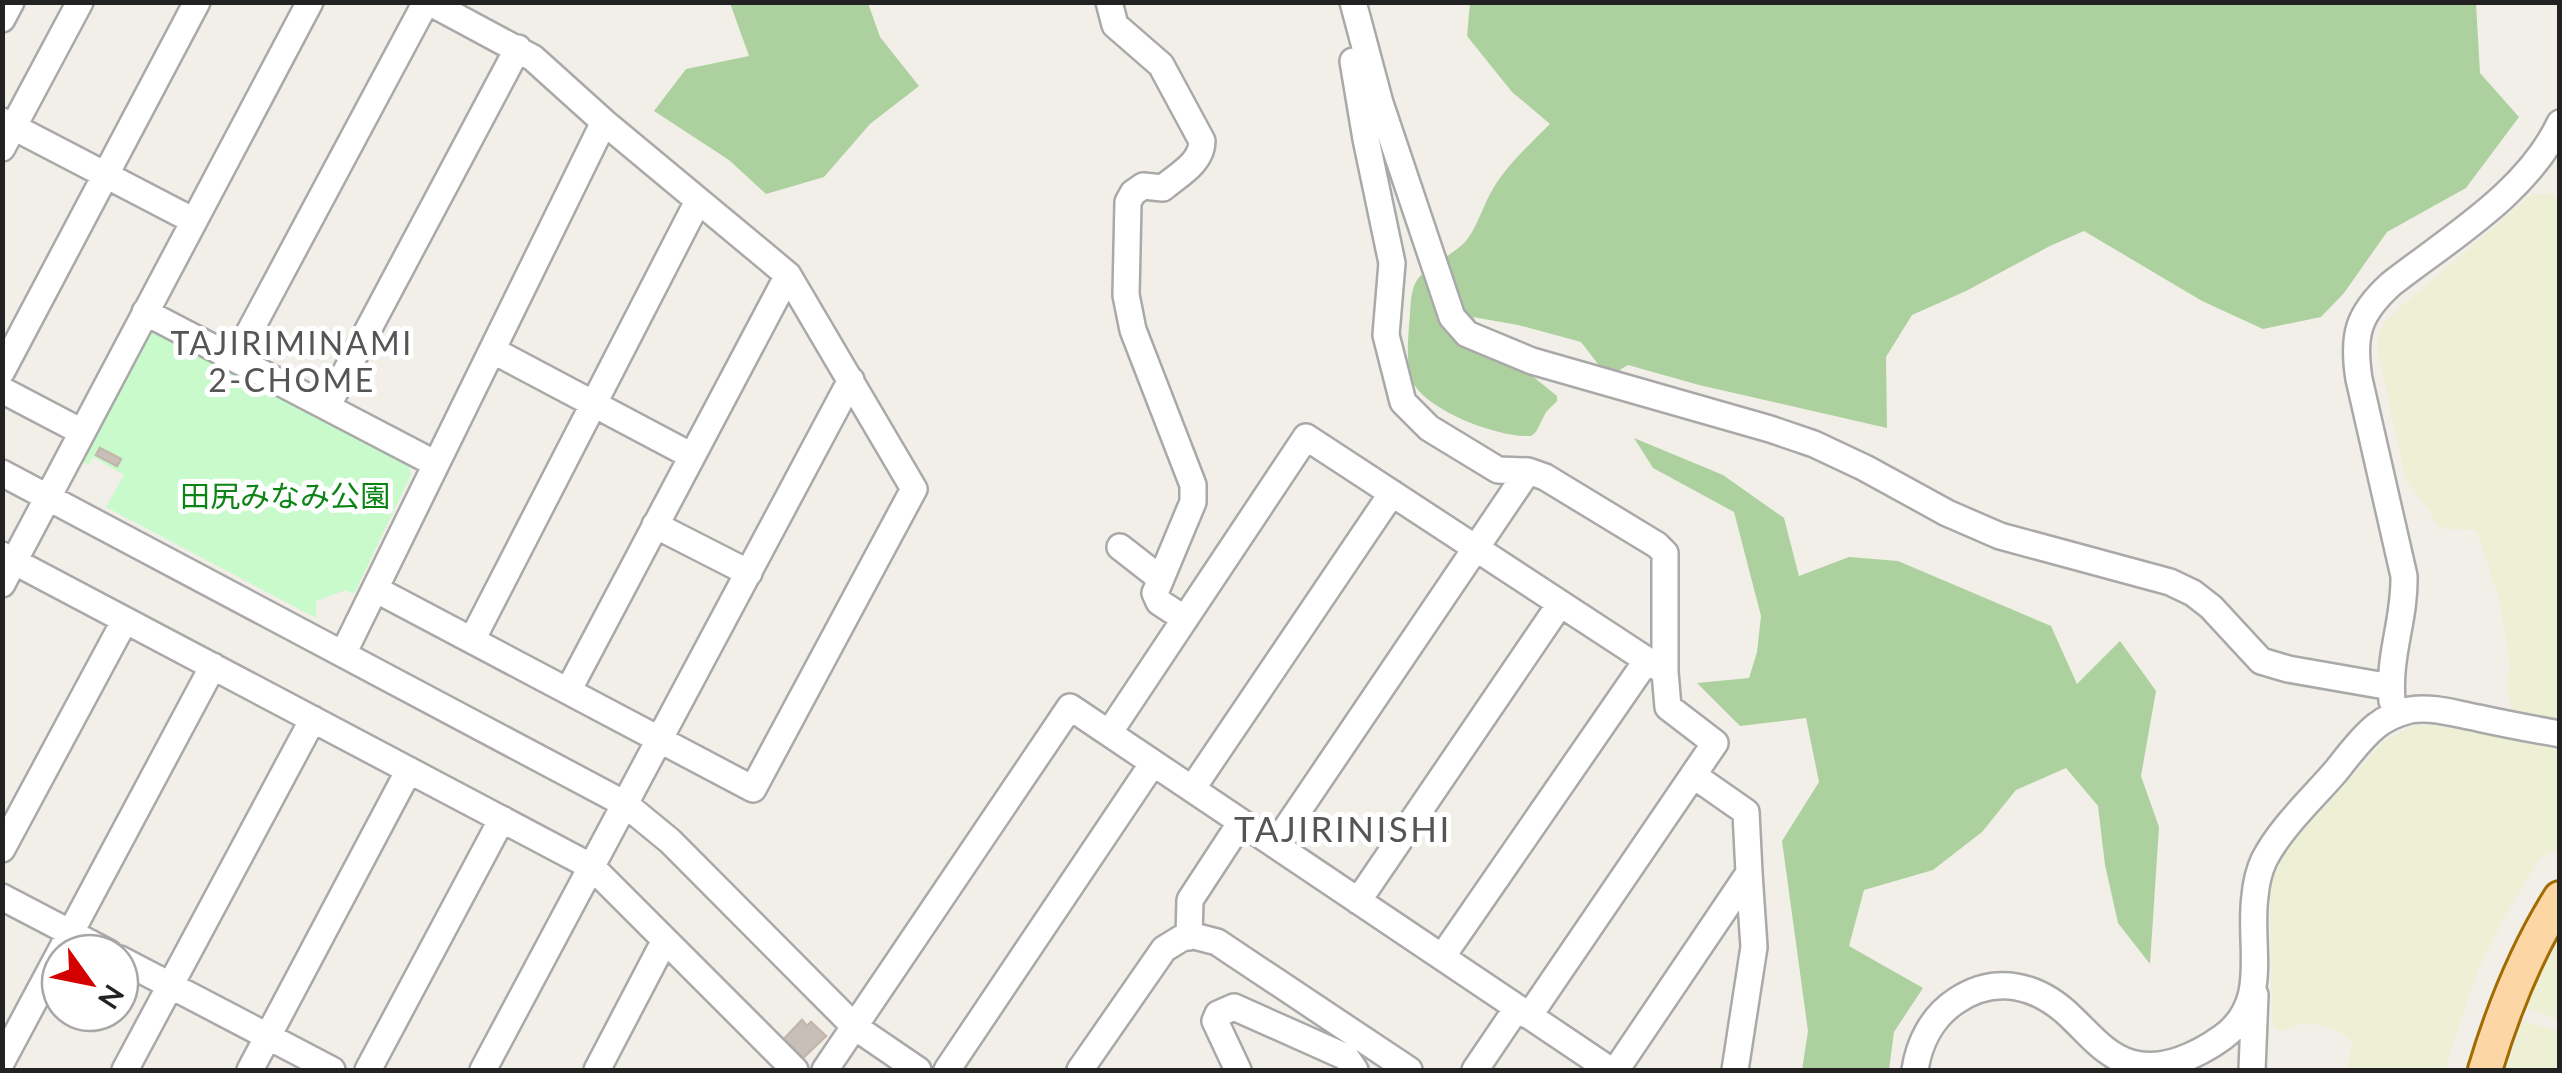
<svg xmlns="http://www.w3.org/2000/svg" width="2562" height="1073" font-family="Lato,'Noto Sans JP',sans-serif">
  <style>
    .farmland { fill: #eef0d5 }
    .forest { fill: #add19e }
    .park { fill: #c8facc }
    .building { fill: #c7bfb8; stroke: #c4b6ab; stroke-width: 2.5 }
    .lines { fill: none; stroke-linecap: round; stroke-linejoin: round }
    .minor-casing { stroke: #a9a9a9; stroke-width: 30 }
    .major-casing { stroke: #a06b00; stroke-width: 38 }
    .minor { stroke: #fff; stroke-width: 25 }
    .major { stroke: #fcd6a4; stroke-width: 32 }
    .labels { text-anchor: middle; stroke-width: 10; stroke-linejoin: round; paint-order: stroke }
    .park-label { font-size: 30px; fill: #0c8416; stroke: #fff }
    .neighbourhood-label { font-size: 32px; letter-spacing: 2.5px; fill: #555; stroke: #fff }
    .quarter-label { font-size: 35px; letter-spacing: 2.5px; fill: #555; stroke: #fff }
  </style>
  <rect width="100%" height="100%" fill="#f2efe9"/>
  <!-- farmland -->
  <path class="farmland" d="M2532 194H2552L2559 203V720L2512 713 2507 682 2510 666 2499 599 2476 530 2441 529 2405 478 2376 343 2383 325 2398 309Z
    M2415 725H2431L2460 729 2559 749V848L2540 858 2506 915 2480 966 2463 1013 2445 1070H2347L2352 1043 2339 1031 2314 1023 2298 1025 2281 1031 2273 1027 2270 897 2273 878 2279 863 2294 841 2385 740Z
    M2559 933 2560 1019 2559 1020 2526 1008 2548 955Z
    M2522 1020 2559 1031V1070L2506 1069Z"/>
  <!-- forest -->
  <path class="forest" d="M730 3H868L880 37 919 86 870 124 824 177 766 194 729 160 654 111 686 69 749 56Z
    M1470 3H2476L2480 73 2519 117 2466 188 2387 232 2344 293 2321 317 2263 329 2202 301 2084 231 2050 246 1966 291 1912 315 1886 357 1887 428 1699 385 1628 365 1608 377 1581 342 1518 325 1473 317 1491 346 1512 367 1531 375 1557 396V401L1546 412 1536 432 1531 436C1500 438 1433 413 1415 386 1405 371 1408 342 1409 325 1411 312 1409 292 1417 280 1427 266 1453 255 1465 242 1478 227 1483 204 1494 187 1508 164 1530 144 1550 124L1512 92 1467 36Z
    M1634 438 1723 475 1784 518 1799 576 1849 557 1898 561 2051 626 2077 684 2120 641 2156 691 2141 776 2159 827 2150 964 2118 923 2105 865 2098 806 2066 768 2016 790 1982 832 1933 870 1864 890 1849 946 1923 988 1894 1032 1889 1070H1802L1808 1031 1782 841 1819 782 1806 718 1740 726 1697 683 1749 678 1757 652 1761 616 1734 512 1653 468Z"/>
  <!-- park -->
  <path class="park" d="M160 327 408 459 411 475 354 594 346 590 316 601V618L106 507 124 475 93 457 88 465 79 460 146 330Z"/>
  <!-- building -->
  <path class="building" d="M100 448 121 459 117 466 96 455Z
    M802 1020 807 1026 811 1022 826 1036 803 1058 784 1039Z"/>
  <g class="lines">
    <!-- minor casing -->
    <g class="minor-casing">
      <path id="minor" d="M1109 2 1115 25 1161 65 1202 141C1202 163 1178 175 1163 188L1143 186 1133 193 1128 202 1126 295 1133 330 1193 485V502L1155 593 1159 602 1185 619
        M1353 2 1380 103 1452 317 1467 334 1532 361 1770 429 1814 444 1865 468 1947 513 2000 536 2170 582 2193 593 2211 607 2261 661 2288 669 2391 687
        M2 19 11 2
        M1353 61 1366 139 1392 263 1386 335 1403 402 1429 428 1498 470 1528 471 1545 477 1657 545 1665 553V672L1668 707 1715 743 1529 1016
        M2 121 194 221
        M2 148 80 2
        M145 312 436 464
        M492 350 692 456
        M235 359 426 2
        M2 371 197 2
        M2 390 82 432
        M327 407 518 48
        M2 473 625 804 670 841 855 1027 918 1070
        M655 525 749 573
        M1120 547 1161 579
        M2 555 592 867 795 1070
        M2 584 310 2
        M375 589 753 789 914 489 788 275 604 122 533 58 429 2
        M472 640 698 201
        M343 654 604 122
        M568 691 788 275
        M2392 701C2388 654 2405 621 2404 576L2359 379C2352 335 2358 314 2391 284 2450 238 2527 193 2560 123
        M1109 733 1306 437 1665 672
        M1192 789 1392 493
        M1275 845 1528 471
        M2 849 125 620
        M2 897 109 953
        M1358 901 1560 604
        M1189 937 1190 900 1241 822
        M1442 957 1647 660
        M120 959 332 1070
        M2 1061 213 666
        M125 1070 313 719
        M250 1070 409 770
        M368 1070 502 819
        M483 1070 851 380
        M597 1070 665 940
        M825 1070 1070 707 1610 1070
        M947 1070 1153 763
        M1080 1070 1164 949 1182 938 1194 936 1217 942 1409 1070
        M1238 1070 1215 1021 1218 1014 1234 1007 1346 1057 1355 1070
        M1475 1070 1517 1008
        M1616 1070 1749 873 1746 812 1693 775
        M1735 1070 1754 947 1749 873
        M1915 1070C1919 1043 1932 1017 1956 1001 1996 974 2039 985 2072 1018 2090 1035 2106 1056 2131 1063 2163 1072 2198 1055 2223 1037 2271 1002 2248 946 2255 896 2256 884 2259 871 2264 860 2281 827 2312 799 2336 771 2348 756 2361 738 2376 726 2386 718 2398 713 2410 710 2433 706 2456 714 2478 718 2505 724 2532 729 2560 734
        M2252 1070 2255 995"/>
    </g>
    <!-- major casing -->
    <g class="major-casing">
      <path id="major" d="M2485 1070C2503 1010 2526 952 2560 898"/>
    </g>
    <!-- minor -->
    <use href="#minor" class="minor"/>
    <!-- major -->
    <use href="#major" class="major"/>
  </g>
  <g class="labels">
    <!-- park labels -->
    <g class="park-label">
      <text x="285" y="507">田尻みなみ公園</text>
    </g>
    <!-- neighbourhood labels -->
    <g class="neighbourhood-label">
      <text x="292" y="355">TAJIRIMINAMI<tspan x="292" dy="37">2-CHOME</tspan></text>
    </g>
    <!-- quarter labels -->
    <g class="quarter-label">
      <text x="1343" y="842">TAJIRINISHI</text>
    </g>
  </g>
  <!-- border -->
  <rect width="2562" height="1073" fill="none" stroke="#222222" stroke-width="10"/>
  <!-- north arrow -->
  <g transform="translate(90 983) rotate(123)"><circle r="48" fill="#ffffff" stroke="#a7a7a7" stroke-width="2.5"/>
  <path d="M0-8L18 38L0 25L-18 38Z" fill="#d40000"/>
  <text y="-15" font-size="28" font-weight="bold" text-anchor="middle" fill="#222222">N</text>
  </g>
</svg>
